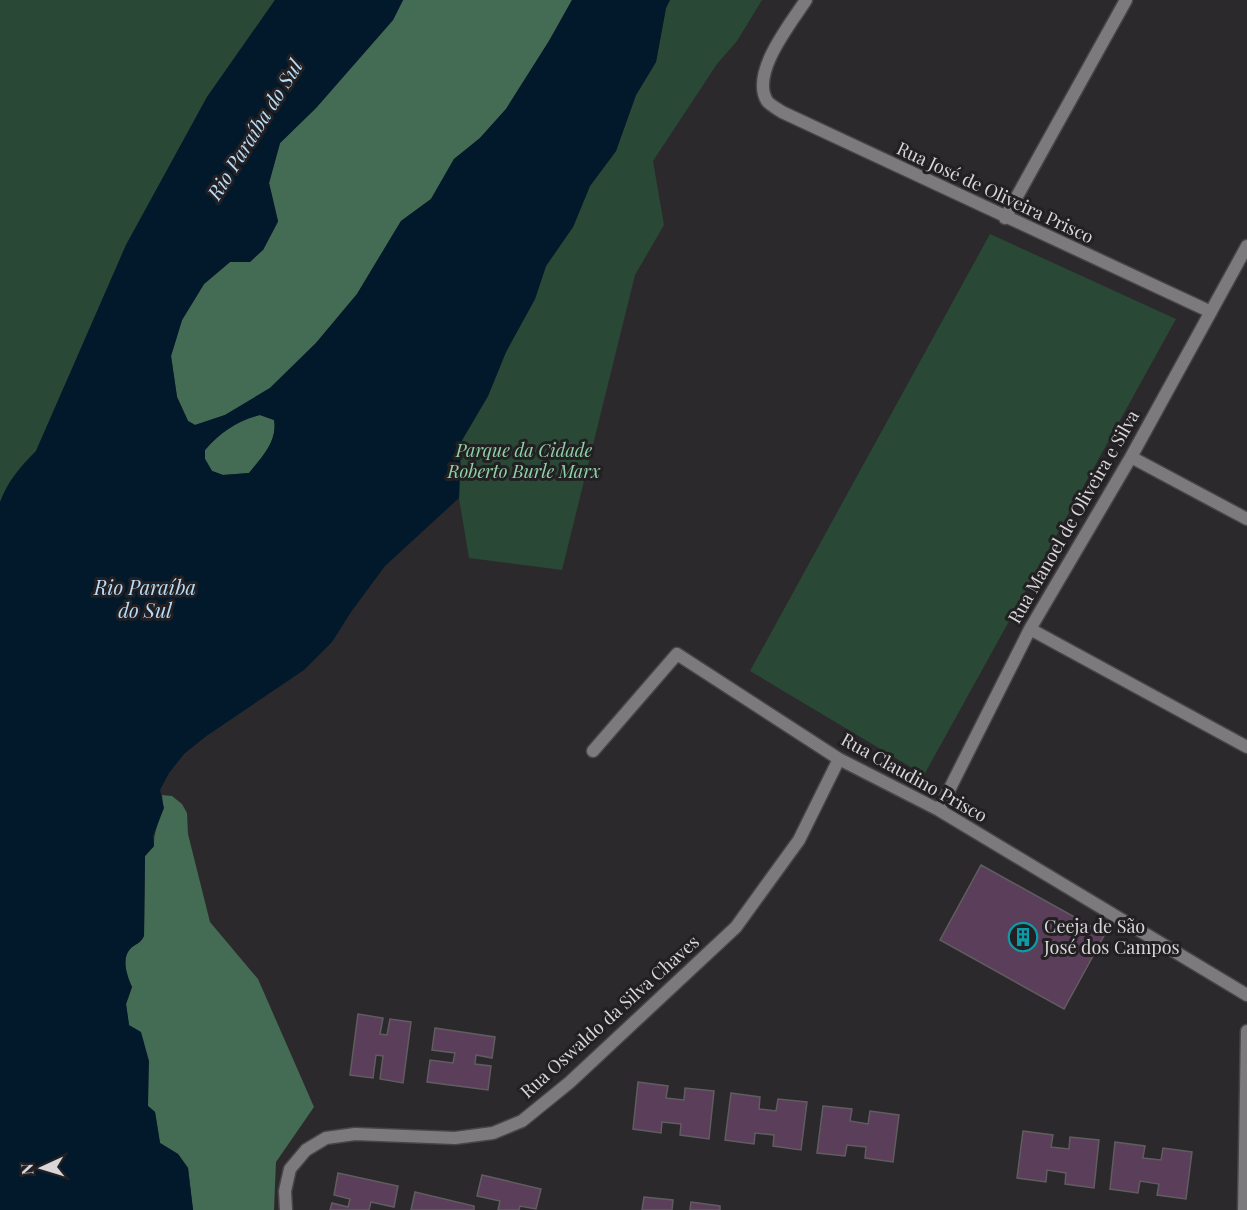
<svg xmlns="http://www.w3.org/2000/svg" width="1247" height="1210" font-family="'Playfair Display',serif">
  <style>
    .green { fill: #294835 }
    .forest { fill: #446b53 }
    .water { fill: #01192b; fill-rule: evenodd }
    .building { fill: #5b3e5a; stroke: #605d60; stroke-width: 1.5 }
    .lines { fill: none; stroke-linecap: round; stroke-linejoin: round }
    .lane-casing { stroke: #474547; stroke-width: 15 }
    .street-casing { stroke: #474547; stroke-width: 15 }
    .lane { stroke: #7d7a7d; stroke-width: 12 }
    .street { stroke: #7d7a7d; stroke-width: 12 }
    .labels { text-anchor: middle; stroke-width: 6; stroke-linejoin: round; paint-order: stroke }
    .street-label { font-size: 18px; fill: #d8d6d8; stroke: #222022 }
    .park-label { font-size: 18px; font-style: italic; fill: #90d2a8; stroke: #222022 }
    .poi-label { font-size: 18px; fill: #d8d6d8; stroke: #222022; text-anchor: start }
    .water-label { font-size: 20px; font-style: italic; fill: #b9dcf8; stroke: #222022 }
  </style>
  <rect width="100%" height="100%" fill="#2c292c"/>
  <!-- green -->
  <path class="green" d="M0 0H275L207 97 126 245 36 451C20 467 8 481 0 502Z
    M670 0H762L737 41 717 64 653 161 664 225 635 275 562 570 469 558 459 498 461 442 488 396 506 352 535 299 546 266 573 227 590 186 616 151 636 95 656 62 666 8Z
    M990 234 1176 319 924 775 750 671Z"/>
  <!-- forest -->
  <path class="forest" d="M403 0H572L549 41 506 109 480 138 454 159 431 199 401 221 357 294 316 343 270 388 225 415 195 425 188 421 177 397 171 356 182 320 204 284 230 262 263 250 278 222 269 183 280 143 316 108 393 20Z
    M260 415 274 420C278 442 261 458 249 473L223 475 212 471 205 459V450C221 432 237 421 260 415Z
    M162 795 172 796 182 804 187 813 188 834 210 922 258 979 314 1107 276 1162 274 1210H193L188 1168 178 1154 160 1143 155 1112 148 1106 147 1087 129 1025 126 1004 132 987C127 976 121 959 130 949 136 943 139 945 144 936L145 856 154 846C153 827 165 814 162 795Z"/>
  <!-- water -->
  <path class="water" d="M275 0H403L393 20 316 108 280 143 269 183 278 221 263 250 250 262H230L204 284 182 320 171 356 177 397 188 421 195 425 225 415 270 388 316 343 357 294 401 221 431 199 454 159 480 138 506 109 549 41 572 0H670L666 8 656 62 636 95 616 151 590 186 573 227 546 266 535 299 506 352 488 396 461 442 459 498 385 566 351 612 332 642 304 670 205 737 184 754 169 773 160 790 164 808 153 836 154 846 145 856 144 936C139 945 136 943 130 949 121 959 127 976 132 987L126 1004 129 1025 141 1032 149 1061 148 1106 155 1112 160 1143 178 1154 188 1168 193 1210H0V502C8 481 20 467 36 451L126 245 207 97ZM260 415 274 420C278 441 261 458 249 473L223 475 212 471 205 459V450C221 432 237 421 260 415Z"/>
  <!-- building -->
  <path class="building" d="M981 865 1105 934 1064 1009 940 940Z
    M358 1014 383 1018 380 1034 387 1035 390 1019 411 1022 403 1083 380 1079 383 1056 376 1055 373 1078 350 1075Z
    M435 1028 495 1037 492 1058 476 1055 475 1064 491 1066 488 1090 427 1082 430 1060 453 1063 455 1053 432 1050Z
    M638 1082 668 1086 666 1098 684 1100 685 1088 714 1091 709 1139 680 1135 681 1124 662 1122 661 1133 633 1129Z
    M731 1093 760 1097 759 1109 776 1111 778 1099 807 1102 801 1150 773 1146 774 1135 755 1133 754 1144 725 1140Z
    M823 1106 852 1109 850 1121 868 1124 870 1111 899 1115 893 1162 865 1158 866 1147 847 1145 845 1156 817 1153Z
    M1023 1131 1053 1135 1051 1147 1069 1149 1070 1137 1099 1140 1094 1188 1065 1184 1066 1173 1047 1170 1046 1182 1017 1178Z
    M1115 1142 1145 1146 1143 1158 1161 1160 1163 1148 1192 1152 1186 1199 1157 1195 1159 1184 1140 1181 1138 1193 1110 1189Z
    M338 1173 398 1186 394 1207 371 1202 369 1210H330L332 1203 348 1207 350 1199 334 1195Z
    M482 1175 541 1189 536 1209 520 1206 519 1210H498L500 1201 477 1196Z
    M415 1192 474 1206V1210H411Z
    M644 1197 673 1200 672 1210H642Z
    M691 1202 720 1206V1210H690Z"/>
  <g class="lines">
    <!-- lane casing -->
    <g class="lane-casing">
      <path id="lane" d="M1244 1210 1247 1031"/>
    </g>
    <!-- street casing -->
    <g class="street-casing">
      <path id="street" d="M806 0C791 23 750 73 767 101 770 105 778 109 782 112L1211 312
        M1005 218 1126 0
        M1131 457 1247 519
        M1030 629 1247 747
        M593 751 677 654 839 759 939 810 1247 995
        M939 810 1030 629 1131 457 1247 246
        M286 1210 285 1191 290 1169 306 1150 326 1138 355 1134 455 1138 493 1133 522 1121 570 1082 736 927 799 840 839 759"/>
    </g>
    <!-- lane -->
    <use href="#lane" class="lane"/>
    <!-- street -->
    <use href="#street" class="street"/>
  </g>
  <!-- icons -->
  <defs>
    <g id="building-ring" transform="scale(1.5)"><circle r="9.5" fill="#222022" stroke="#0f9aa8" stroke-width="1.5"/><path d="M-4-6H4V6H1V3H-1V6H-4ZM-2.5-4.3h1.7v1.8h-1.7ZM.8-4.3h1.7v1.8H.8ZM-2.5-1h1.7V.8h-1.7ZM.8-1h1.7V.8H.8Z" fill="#0f9aa8"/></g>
  </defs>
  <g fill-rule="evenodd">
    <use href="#building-ring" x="1023" y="937"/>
  </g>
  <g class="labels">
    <!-- street labels -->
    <g class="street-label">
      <text transform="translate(995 193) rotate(25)" y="6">Rua José de Oliveira Prisco</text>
      <text transform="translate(1074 517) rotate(-60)" y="6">Rua Manoel de Oliveira e Silva</text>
      <text transform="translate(914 778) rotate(29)" y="6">Rua Claudino Prisco</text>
      <text transform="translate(610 1017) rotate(-42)" y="6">Rua Oswaldo da Silva Chaves</text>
    </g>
    <!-- park labels -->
    <g class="park-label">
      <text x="524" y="457">Parque da Cidade<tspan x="524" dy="21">Roberto Burle Marx</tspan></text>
    </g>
    <!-- poi labels -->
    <g class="poi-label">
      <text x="1044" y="933">Ceeja de São<tspan x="1044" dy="21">José dos Campos</tspan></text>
    </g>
    <!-- water labels -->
    <g class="water-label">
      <text transform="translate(255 130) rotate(-58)" y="7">Rio Paraíba do Sul</text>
      <text x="145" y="595">Rio Paraíba<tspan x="145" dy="23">do Sul</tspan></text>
    </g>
  </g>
  <!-- north arrow -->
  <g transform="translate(42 1168) rotate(266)" stroke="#222022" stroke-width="4.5" paint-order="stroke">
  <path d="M0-4.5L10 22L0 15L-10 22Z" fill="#d8d6d8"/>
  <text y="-9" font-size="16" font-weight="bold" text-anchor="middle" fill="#d8d6d8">N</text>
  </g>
</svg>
